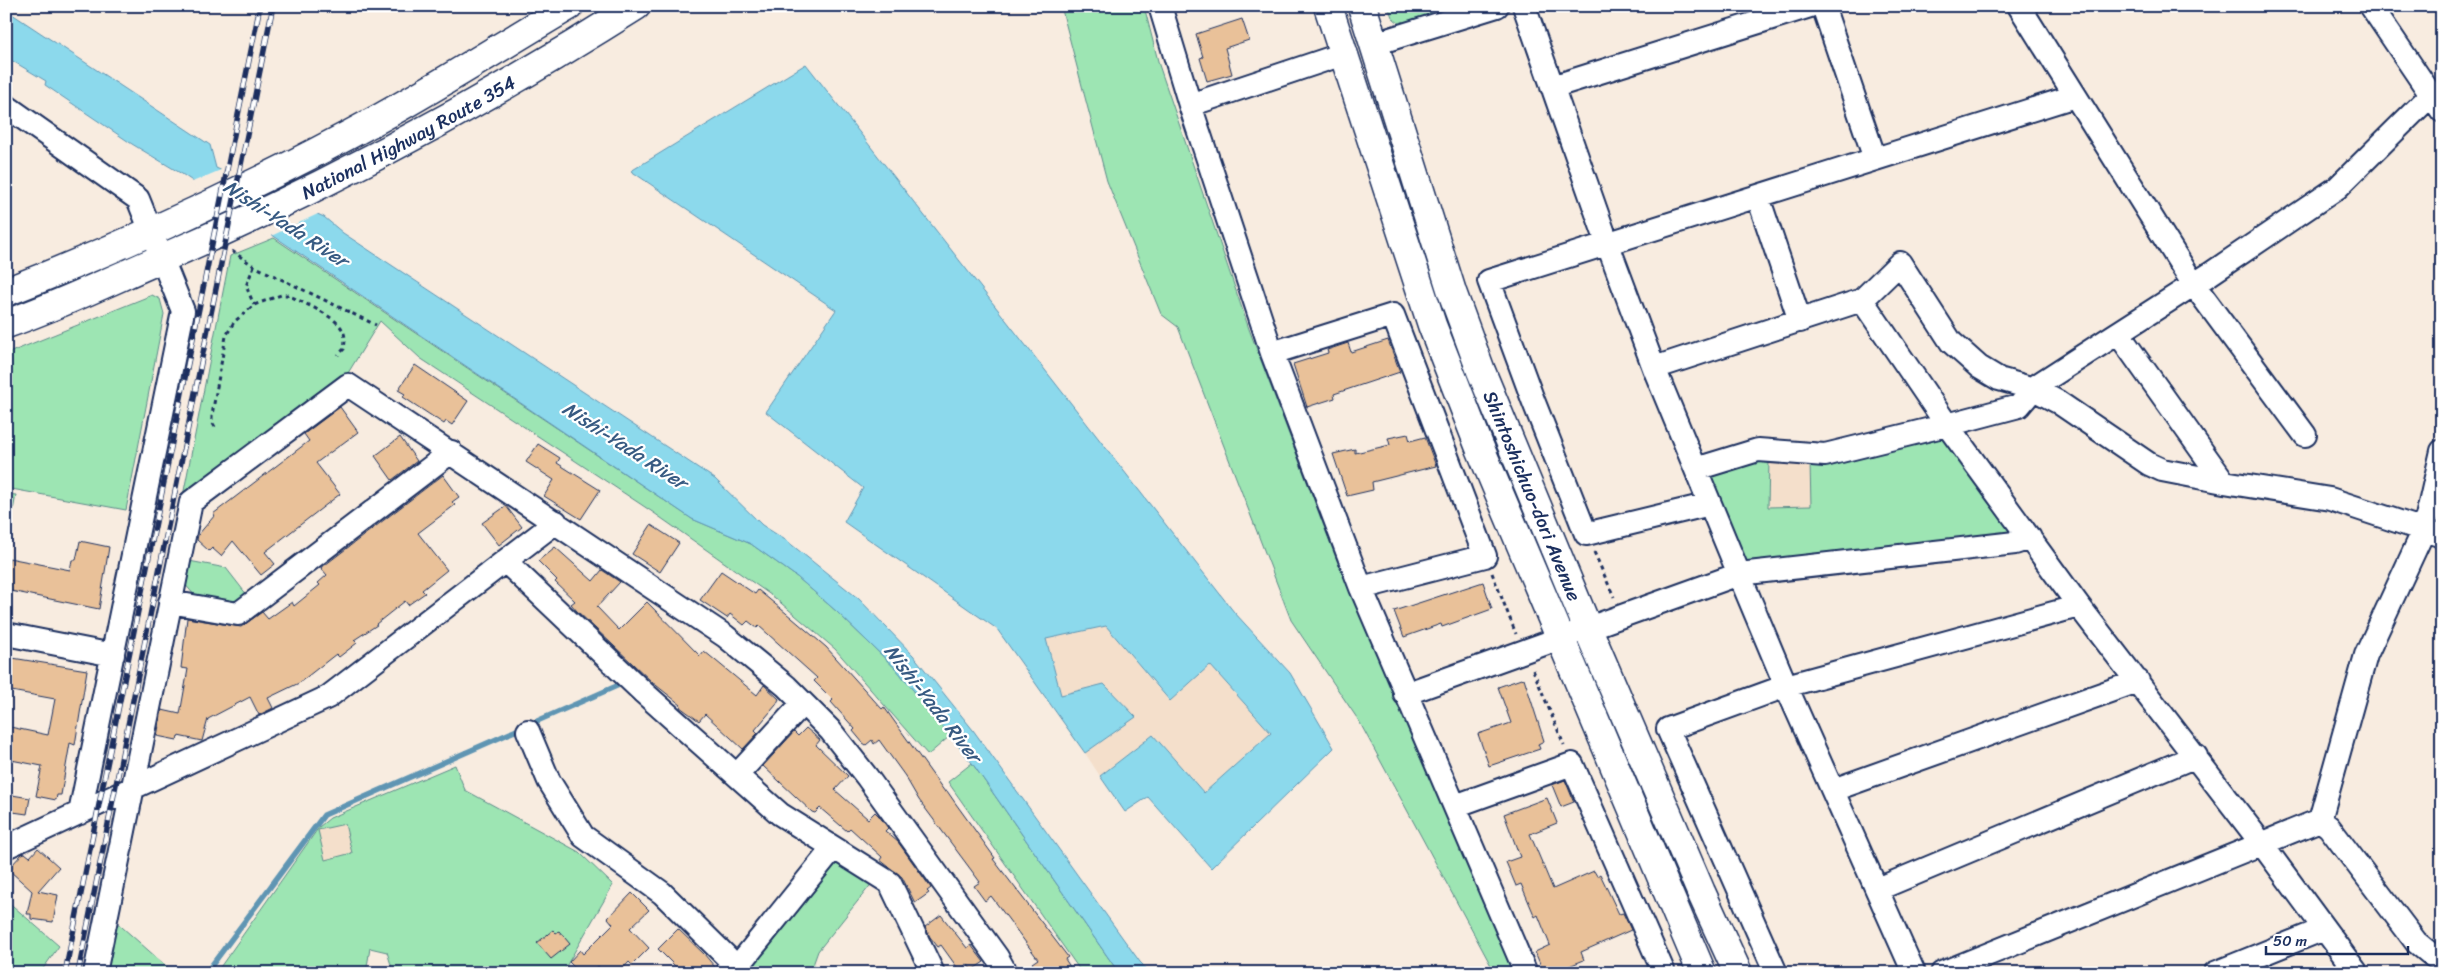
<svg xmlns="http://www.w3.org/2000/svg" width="2448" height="979" font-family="Sriracha,sans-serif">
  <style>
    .built { fill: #f4dfcb }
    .green { fill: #9de5b3; stroke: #5c8a88; fill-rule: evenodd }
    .water { fill: #8cd9ec; stroke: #5f95b3 }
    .pier { fill: #f8ece0 }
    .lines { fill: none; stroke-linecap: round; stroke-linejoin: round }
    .stream { stroke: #5f95b3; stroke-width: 5.5 }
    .building { fill: #e9c199; stroke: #1b2f5e }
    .minor-casing { stroke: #1b2f5e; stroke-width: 26 }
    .highway-casing { stroke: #1b2f5e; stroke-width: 31 }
    .path { stroke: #1b2f5e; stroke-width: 3; stroke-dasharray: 4 4; stroke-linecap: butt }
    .minor { stroke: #fff; stroke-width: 22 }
    .highway { stroke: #fff; stroke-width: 28 }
    .rail-casing { stroke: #1b2f5e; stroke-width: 5.5 }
    .rail { stroke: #fff; stroke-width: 4; stroke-dasharray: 11; stroke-linecap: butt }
    .labels { text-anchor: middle; stroke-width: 4.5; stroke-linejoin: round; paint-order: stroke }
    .street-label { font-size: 19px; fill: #1b2f5e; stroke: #fff }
    .water-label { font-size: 20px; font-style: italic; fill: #375a82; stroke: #fff }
  </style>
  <rect width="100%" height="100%" fill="#f8ece0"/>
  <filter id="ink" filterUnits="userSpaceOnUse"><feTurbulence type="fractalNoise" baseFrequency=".02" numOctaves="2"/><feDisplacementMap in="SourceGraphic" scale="10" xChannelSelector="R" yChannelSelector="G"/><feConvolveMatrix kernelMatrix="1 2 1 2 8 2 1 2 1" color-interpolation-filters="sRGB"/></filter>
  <g filter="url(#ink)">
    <!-- built -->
    <path class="built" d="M1769 460 1810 463 1812 506 1768 507Z
      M1106 626 1169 701 1210 665 1271 733 1204 793 1153 735 1100 776 1085 753 1136 717 1061 695 1046 639Z
      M345 824 352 853 325 860 318 830Z"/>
    <!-- green -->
    <path class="green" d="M1061 6H1144L1159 65 1249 329 1339 566 1516 973H1495L1359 721 1291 620 1178 327 1161 314 1107 181Z
      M1388 6H1465L1403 27 1392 17Z
      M274 238 692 519 751 544 797 577 836 611 897 670 950 736 928 755 835 649 775 598 654 513 420 358 380 321 348 373 183 496 230 256Z
      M152 295 160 299 164 314 126 510 6 488V354Z
      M1938 436 1947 439 2012 528 2010 536 1750 565 1743 560 1710 480 1714 473 1762 460H1769L1768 507 1811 506 1810 463Z
      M6 494 16 495 7 541H6Z
      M189 561 226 568 247 595 231 604 195 596 184 583Z
      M972 763 1119 973H1082L948 782Z
      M455 765 465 790 579 852 613 885 564 970 566 973H398L392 968 387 952 370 948 366 973H216L319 827 330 818ZM345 824 352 853 325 860 318 830Z
      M832 860 873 882 818 951 813 965 808 973H745Z
      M6 900 59 946 40 973H6Z
      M114 920 174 973H103Z"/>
    <!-- water -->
    <path class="water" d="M6 10 210 145 216 168 324 217 343 233 715 479 762 525 787 541 859 599 913 655 973 730 1140 962 1151 973H1119L972 763 897 670 836 611 797 577 751 544 692 519 182 174 132 144 45 85 46 81 6 57Z
      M806 64 1234 612 1290 673 1334 748 1211 868 1148 797 1125 812 1100 776 1153 735 1204 793 1271 733 1210 665 1170 701 1106 626 1046 639 1061 695 1104 684 1136 717 1085 753 997 629 844 522 863 488 766 412 836 310 631 171Z"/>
    <!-- pier -->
    <path class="pier" d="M223 169 320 213 269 237 190 183Z"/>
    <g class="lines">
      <!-- stream -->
      <path class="stream" d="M206 973 324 815 619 685"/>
    </g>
    <!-- building -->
    <path class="building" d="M1242 19 1249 40 1225 48 1232 74 1207 81 1200 58 1203 57 1196 34Z
      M1388 340 1400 372 1334 394 1335 398 1307 407 1293 364 1328 353 1327 350 1348 343 1351 352Z
      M415 365 468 401 452 425 446 421 444 424 403 397 405 394 398 390Z
      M340 407 358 432 316 463 340 494 265 552 275 564 261 575 233 541 221 556 212 548 209 551 197 540 198 535 215 515 213 514 309 441 304 434Z
      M1408 434 1410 441 1425 437 1436 466 1372 482 1373 490 1347 496 1333 454 1355 449V453L1390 445 1388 438Z
      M400 437 417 461 392 480 375 456Z
      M538 444 560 458 557 463 600 490 581 519 544 496 554 480 526 462Z
      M443 475 459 497 452 502 455 505 418 533 447 570 422 590 425 593 408 605 405 601 376 624 377 625 354 640 357 643 339 657 336 654 299 683 268 698 273 708 259 715 250 697 208 719 202 741 178 736 177 740 157 736 162 710 180 714 188 669 181 668 187 618 241 627 262 612 268 619 292 602 294 606 320 585 318 583 327 575 321 568Z
      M506 506 522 527 499 545 482 523Z
      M651 525 679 543 660 572 632 554Z
      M80 541 109 547 99 609 6 590 9 558 70 570 72 560H76Z
      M555 547 593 581 602 570 620 582 597 607 619 630 647 602 700 656 704 651 757 695 764 685 779 699 776 705 755 730 758 733 743 749 705 714 699 721 680 707 681 705 652 682 577 611 571 604 575 601 555 582 557 580 538 561Z
      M721 571 755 594 758 590 792 618 826 647 882 709 884 707 945 792 947 791 956 804 995 858 993 859 1068 957 1065 959 1074 973H1039L1032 963 1038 959 991 896 985 901 974 886 980 882 919 800 905 776 879 740 874 744 872 740 866 745 863 743 853 731 855 729 831 702 833 700 814 681 817 678 759 626 757 628 748 621 744 625 730 614 727 618 700 600Z
      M1483 582 1492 609 1442 627 1441 624 1404 637 1394 611Z
      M6 657 87 670 75 745 70 743 61 795H57L56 800 36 796 42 766 6 759 10 727 48 735 55 699 6 690Z
      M1524 678 1544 741 1538 744 1540 749 1489 766 1478 734 1511 723 1498 687Z
      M806 728 820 740 816 745 848 776 835 790 868 819 875 812 879 816 888 828 885 831 898 842 931 888 927 891 929 893 915 903 902 877 880 860 882 857 850 828 847 831 820 808 815 813 812 812 763 766 794 732 798 736Z
      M1565 780 1574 802 1561 807 1552 785Z
      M6 794 30 798 27 814 6 811Z
      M1547 798 1557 823 1530 834 1553 889 1594 871 1597 876 1600 874 1619 914 1623 913 1631 930 1581 952 1584 960 1552 973H1544L1535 952 1550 945 1538 915 1535 917 1521 884 1516 886 1506 862 1520 857 1504 814Z
      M38 848 59 867 38 891 58 895 53 922 31 919V914H27L32 891 10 871 13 867 11 866 22 854 25 853 30 857Z
      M632 893 649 910 630 928 649 948 632 965 629 962 619 973H605L598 966 591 973H580L569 962 580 950 583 954 613 924 608 918Z
      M941 915 967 948 971 945 984 962 972 970 967 964 959 970 941 945 938 947 930 937 925 927Z
      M678 929 704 954 720 973H682L658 949Z
      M553 930 556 933 559 931 570 944 551 959 537 943Z"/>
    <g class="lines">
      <!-- minor casing -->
      <g class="minor-casing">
        <path id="minor" d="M1160 6 1190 105 1272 353 1361 588 1526 973
          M1524 6 1608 245 1654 368 1739 574 2015 543 2030 538
          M1823 6 1875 159
          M2019 6 2194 285 2305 435
          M2371 6 2442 111
          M1374 44 1497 6
          M1552 87 1810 6
          M2431 95 2337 188 2210 274 2118 333 2224 482 2330 499 2442 536
          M1190 105 1343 54
          M6 106 138 199 183 311 80 813
          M1758 197 1800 321
          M1862 300 1947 425 2019 406 2036 386 2118 333
          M1272 353 1393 315 1485 556 1361 588
          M1654 368 1862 300 1900 263 1951 342 1979 367 1999 379 2034 389 2058 402 2149 464 2162 470 2224 482
          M1696 469 1758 450 1825 455 1947 425 2079 606
          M1710 504 1586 534 1533 400 1489 281 2075 96
          M505 561 643 692 780 814 890 883 933 973
          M170 602 238 614 451 452
          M6 634 113 655
          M1405 694 1739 574 1786 686 1914 973
          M528 731 549 781 583 836 662 893 727 957 734 973
          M737 775 803 703
          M1833 790 2138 681
          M1455 806 1572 764 1664 973
          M2320 820 2366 655 2424 530 2442 451
          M6 847 328 697 556 522
          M1878 889 2196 756
          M734 971 833 848
          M95 973 191 502 348 385 725 636 786 686 830 730 867 777 997 957 1006 973
          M1776 973 1668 729 1786 686 2079 606 2262 844 2357 973
          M1942 973 2320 820 2329 827 2416 942 2433 956 2442 959
          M2215 973 2324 929"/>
      </g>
      <!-- highway casing -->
      <g class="highway-casing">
        <g id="highway">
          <path d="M1328 6 1432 325 1480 448 1702 973"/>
          <path id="s1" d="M1362 6 1452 292 1481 371 1588 629 1701 892 1738 973"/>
          <path d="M6 292C134 242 260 184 380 118 444 83 506 43 569 6"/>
          <path id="s2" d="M6 324C52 308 97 287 142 267 314 194 478 106 636 6"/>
        </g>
      </g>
      <!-- path -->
      <path class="path" d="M232 251 254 266 376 325
        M254 266 246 286 254 305
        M215 427 212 422V415L226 336 234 322 254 305 281 295H288C303 303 334 315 342 329 346 335 345 342 344 349L338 355
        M1594 552 1614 597
        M1492 573 1516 634
        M1533 670 1564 745"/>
      <!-- minor -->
      <use href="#minor" class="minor"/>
      <!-- highway -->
      <use href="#highway" class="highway"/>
      <!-- rail casing -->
      <g class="rail-casing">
        <path id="rail" d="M65 973 260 6
          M78 973 273 6"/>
      </g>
      <!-- rail -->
      <use href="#rail" class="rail"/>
    </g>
  </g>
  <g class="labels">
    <!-- street labels -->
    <g class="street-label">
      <text dy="7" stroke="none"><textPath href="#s2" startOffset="444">National Highway Route 354</textPath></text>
      <text dy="7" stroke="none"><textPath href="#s1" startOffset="519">Shintoshichuo-dori Avenue</textPath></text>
    </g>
    <!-- water labels -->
    <g class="water-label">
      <text transform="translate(286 223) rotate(33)" y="7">Nishi-Yada River</text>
      <text transform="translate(625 445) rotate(33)" y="7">Nishi-Yada River</text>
      <text transform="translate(933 703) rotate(52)" y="7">Nishi-Yada River</text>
    </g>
  </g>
  <!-- margin -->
  <rect width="2448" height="979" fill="none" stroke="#fff" stroke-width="25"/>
  <rect x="12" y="12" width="2423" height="954" fill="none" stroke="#1b2f5e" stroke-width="2" filter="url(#ink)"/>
  <!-- scale -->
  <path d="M2266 946v8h142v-8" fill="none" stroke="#1b2f5e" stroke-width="2.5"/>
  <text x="2273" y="946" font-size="15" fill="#1b2f5e" stroke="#ffffff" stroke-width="4" paint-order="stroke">50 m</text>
</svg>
